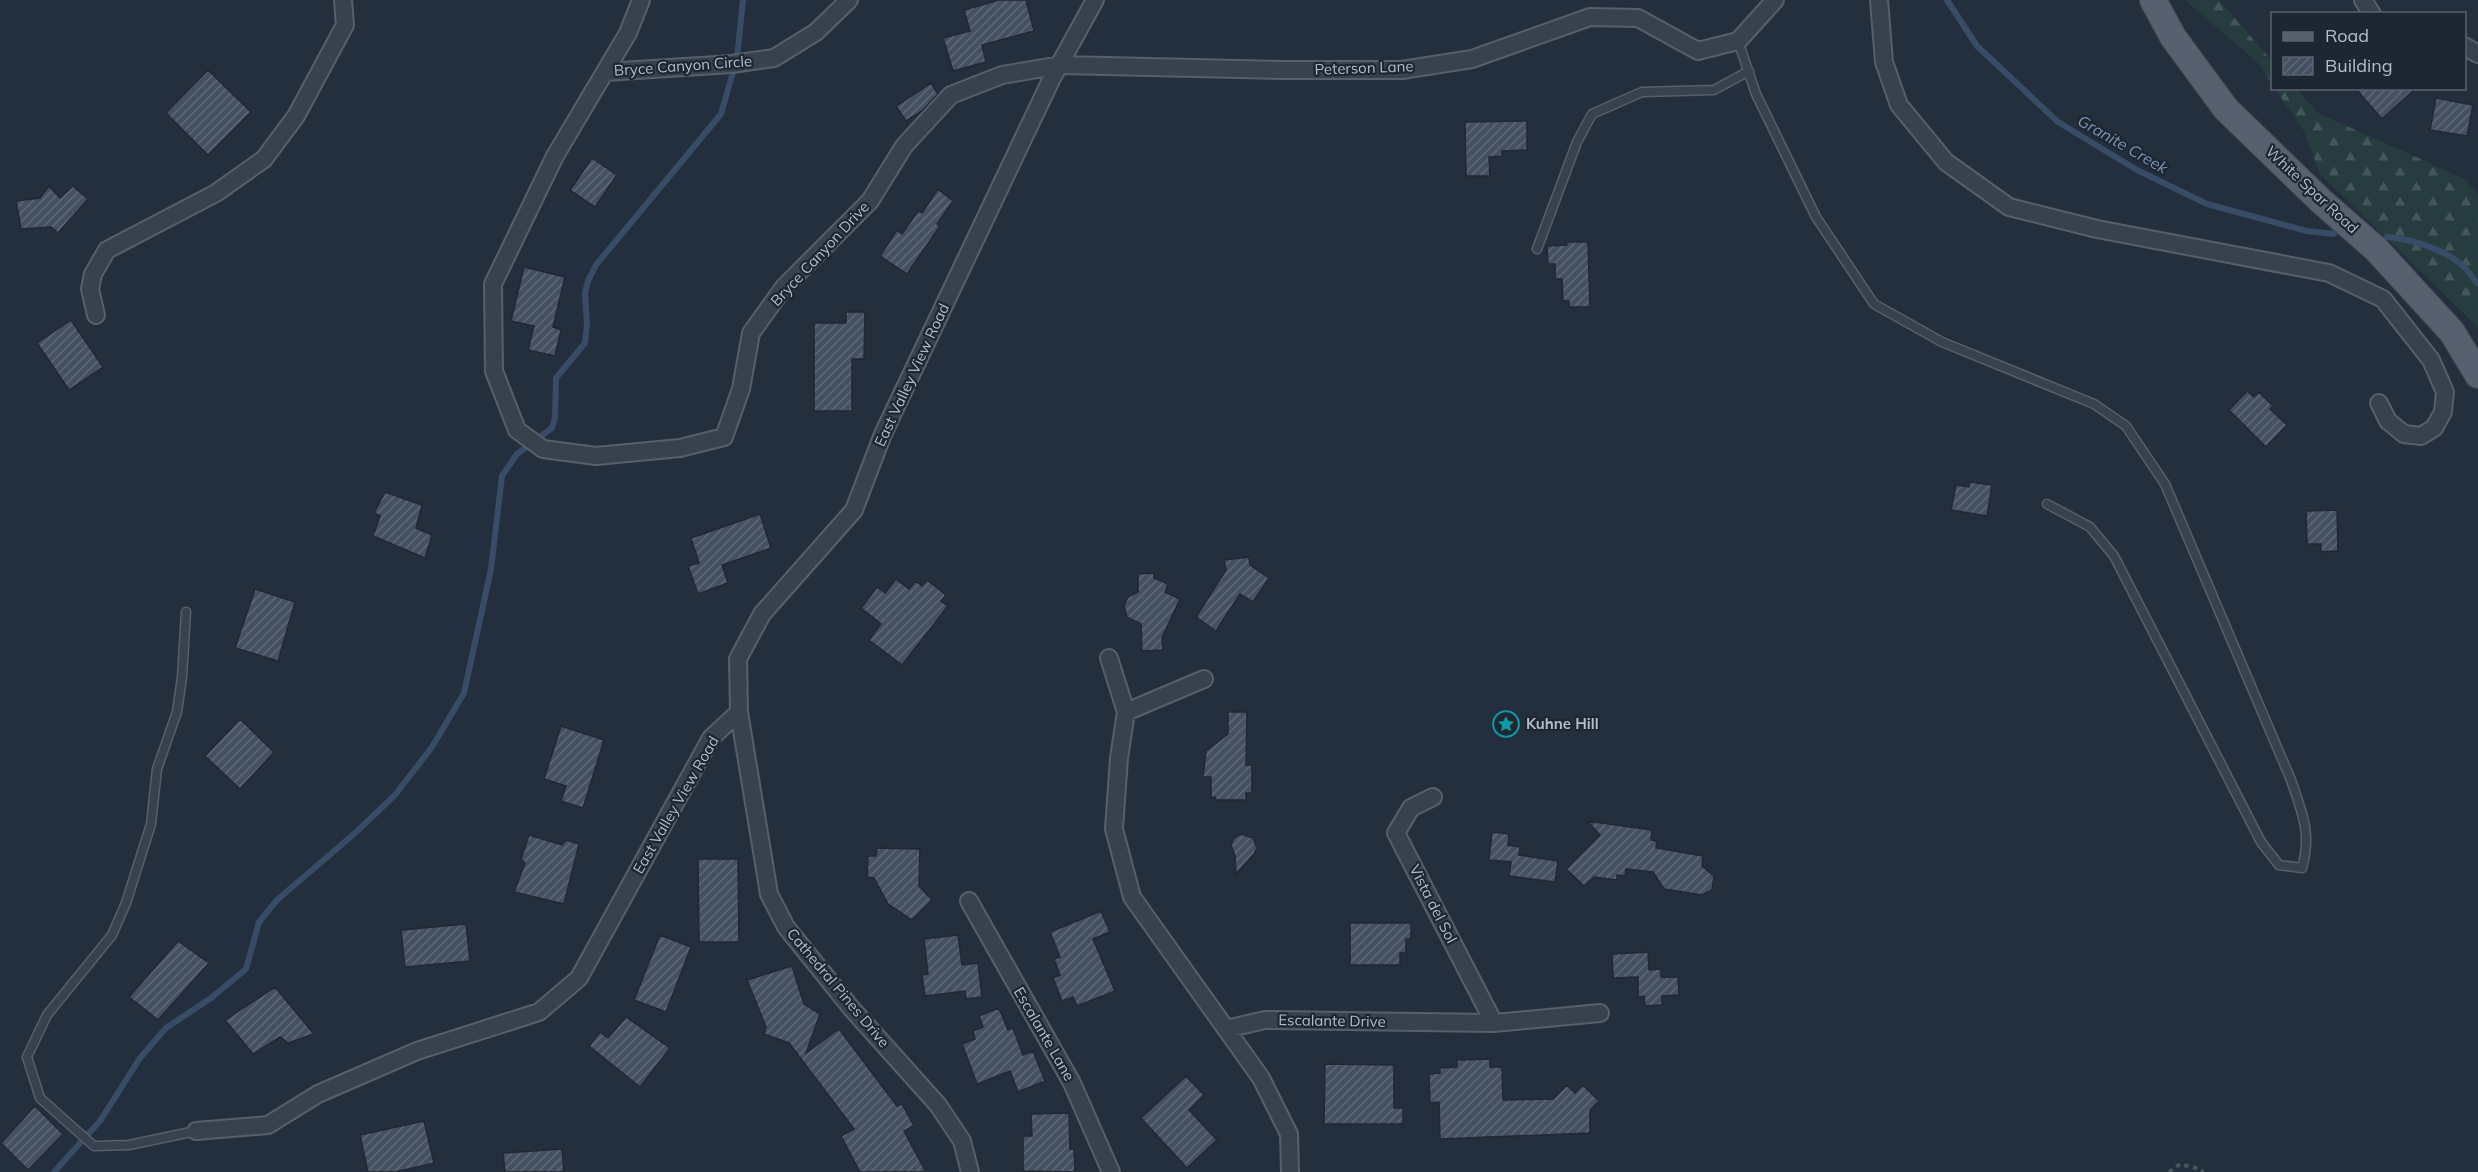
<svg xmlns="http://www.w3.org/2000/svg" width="2478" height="1172" font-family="Mulish,sans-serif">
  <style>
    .forest { fill: url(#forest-firs) }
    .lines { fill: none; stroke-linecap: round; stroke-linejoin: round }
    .stream { stroke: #394c67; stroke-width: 6 }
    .building { fill: url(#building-hatch); stroke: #1f2835; stroke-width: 1.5 }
    .service-casing { stroke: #565f6c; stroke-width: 11 }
    .minor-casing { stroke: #565f6c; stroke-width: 20 }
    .primary-casing { stroke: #414a57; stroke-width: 28 }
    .path { stroke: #44595c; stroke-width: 4; stroke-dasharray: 4.5 4.5; stroke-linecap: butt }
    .service { stroke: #38414e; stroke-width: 8 }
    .minor { stroke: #38414e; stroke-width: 16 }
    .primary { stroke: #56606e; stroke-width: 26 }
    .labels { text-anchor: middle; stroke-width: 4.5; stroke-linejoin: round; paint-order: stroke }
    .street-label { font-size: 15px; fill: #b4bcc9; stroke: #1d2633 }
    .poi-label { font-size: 15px; font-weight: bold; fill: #b4bcc9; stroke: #1d2633; text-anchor: start }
    .water-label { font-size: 16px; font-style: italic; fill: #7c92b1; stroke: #1d2633 }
  </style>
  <defs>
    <pattern id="forest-firs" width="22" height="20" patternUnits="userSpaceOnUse" patternTransform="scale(1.5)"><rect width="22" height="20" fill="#263c3f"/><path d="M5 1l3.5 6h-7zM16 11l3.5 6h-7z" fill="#435659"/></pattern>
    <pattern id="building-hatch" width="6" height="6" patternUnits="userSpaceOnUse" patternTransform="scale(1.5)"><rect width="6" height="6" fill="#455162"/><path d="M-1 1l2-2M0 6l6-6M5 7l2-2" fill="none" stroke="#5d6877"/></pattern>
  </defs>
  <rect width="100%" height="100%" fill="#242f3e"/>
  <!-- forest -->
  <path class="forest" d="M2185 0H2219L2272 61V84L2257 62Z
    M2275 89H2297L2318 113 2465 179 2478 194V327L2320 174 2304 131Z"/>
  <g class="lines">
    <!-- stream -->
    <path class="stream" d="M1947 0 1977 46 2058 122 2137 170 2207 204 2307 231 2334 234
      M2387 237C2411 239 2444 249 2463 266 2468 271 2473 278 2478 284
      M54 1172 100 1121 140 1058 166 1028 211 998 246 969 259 922 277 900 354 834 395 795 432 747 464 693 491 569 502 476 517 454 552 428 555 418 556 378 585 343 587 324 585 293 588 281 596 265 721 114 737 58 743 0"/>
  </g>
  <!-- building -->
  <path class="building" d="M999 0H1026L1034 31 982 45 986 62 953 71 943 38 970 31 964 10Z
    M208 70 251 112 208 155 166 113Z
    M931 83 938 94 922 111 906 121 896 106Z
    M2355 88H2416L2382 119Z
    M2436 98 2473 105 2467 136 2430 130Z
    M1527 121V150L1502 151V156L1489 157 1490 176H1466L1465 122Z
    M592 158 617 175 595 207 570 190Z
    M49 186 60 198 73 186 88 199 58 233 51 227 21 229 16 201 40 198Z
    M938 189 953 201 937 224 940 226 907 274 880 256 897 230 902 234 918 211 922 213Z
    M1566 242H1588L1590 307H1569V301H1563L1562 279H1555V264H1548L1547 246 1567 245Z
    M524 267 565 277 553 327 561 330 555 356 528 350 534 326 511 321Z
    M846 312H865L864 359H852V411H814V323H846Z
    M71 320 103 367 69 390 37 343Z
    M2247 391 2254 397 2259 392 2273 406 2270 409 2287 425 2266 447 2229 410Z
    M1970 482 1992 485 1987 516 1951 510 1956 485 1969 487Z
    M385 492 422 505 416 528 432 535 425 558 373 536 380 516 374 513Z
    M2337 510 2338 551 2321 552V544H2307L2306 511Z
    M760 514 771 548 722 565 728 583 698 594 688 566 699 563 691 538Z
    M1249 557 1250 565 1269 578 1253 602 1240 594 1216 631 1196 617 1226 570 1224 560Z
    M1154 573V578L1168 584 1165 592 1180 599 1162 638 1163 650 1142 651 1141 624 1127 617 1124 606 1128 597 1138 592V574Z
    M896 579 909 589 916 581 922 586 927 580 946 595 941 601 948 606 902 665 869 640 881 624 861 608 877 587 885 593Z
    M255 589 295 602 278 661 235 648Z
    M1228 712H1247L1246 765H1252V793H1246V800H1216L1215 797 1211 798V777H1203L1206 751 1228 734Z
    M240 719 274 752 240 789 205 756Z
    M561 726 604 740 583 808 561 801 566 786 544 779Z
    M1587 821 1652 830 1651 840 1657 841 1656 848 1703 856 1702 866 1714 876 1712 890 1702 895 1664 889 1653 872 1626 869 1625 876 1617 875V880L1594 877 1584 886 1566 869 1600 835Z
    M1492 832 1509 834 1508 845 1520 847 1519 855 1558 861 1555 882 1509 876 1511 862 1489 860Z
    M1241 834 1253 838 1257 848 1254 854 1236 874 1235 856 1231 845 1234 838Z
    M529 835 562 845 566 840 579 844 564 904 514 892 525 863 521 859Z
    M877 848 920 849 919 886 932 900 912 920 888 904 874 878 867 877 868 856H876Z
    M698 859H738L739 942H699Z
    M1101 911 1110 932 1093 939 1115 991 1077 1006 1073 997 1062 1001 1053 978 1060 975 1054 959 1060 957 1050 932Z
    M1350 923H1411V939H1406V953H1400V965H1350Z
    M466 924 470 961 405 967 401 930Z
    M660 935 691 947 666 1012 634 1000Z
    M958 935 962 965 978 963 982 997 966 999 965 991 925 996 922 975 928 974 924 939Z
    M178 941 209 963 158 1020 129 997Z
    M1648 952 1649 970 1661 969V977H1678L1679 995 1662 996V1005L1645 1006 1644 996 1638 997V977L1613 978 1612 954Z
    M792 966 804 1004 820 1014 806 1053 839 1029 897 1106 902 1104 914 1126 904 1131 926 1172H860L841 1136 854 1129 789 1043 764 1034 766 1027 747 980Z
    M275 987 314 1034 288 1043 280 1037 253 1054 225 1020Z
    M999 1008 1008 1030 1013 1028 1023 1055 1033 1051 1045 1081 1018 1092 1010 1071 977 1084 962 1044 975 1039 973 1031 983 1027 979 1016Z
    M626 1017 670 1048 640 1087 589 1046 600 1032 608 1038Z
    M1490 1059V1067H1502L1503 1100 1553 1099 1567 1085 1575 1093 1583 1085 1599 1101 1590 1110V1133L1440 1139 1439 1102 1430 1103 1429 1074 1440 1073V1068L1457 1067V1060Z
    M1325 1064 1394 1065V1108H1403V1124H1324Z
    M1186 1076 1204 1095 1189 1110 1217 1140 1187 1168 1141 1118Z
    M35 1106 63 1134 28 1170 1 1143Z
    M1069 1113 1070 1149H1074L1075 1172 1023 1171V1136H1032L1031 1114Z
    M424 1121 434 1163 395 1172H368L360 1135Z
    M562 1149 564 1172H505L503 1153Z"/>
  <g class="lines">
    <!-- service casing -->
    <g class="service-casing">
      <path id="service" d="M1738 41 1756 94 1816 217 1874 304 1942 342 2094 404 2126 426 2165 484 2291 780C2302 813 2312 833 2302 868L2279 865 2261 842 2114 556 2090 527 2047 504
        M1537 249 1577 142 1592 114 1642 92 1714 90 1749 71
        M186 612 182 677 177 712 157 769 151 824 126 903 112 935 47 1015 27 1057 40 1098 94 1146 129 1145 196 1131"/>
    </g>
    <!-- minor casing -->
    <g class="minor-casing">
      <path id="minor" d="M641 0 628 33 555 156 493 284 494 371 517 430 543 449 596 456 680 448 724 437 741 389 751 333 784 287 870 201 904 146 951 95 1002 75 1061 65 1281 70H1402L1472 59 1590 17 1638 18 1698 51 1738 41 1775 0
        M1879 0 1884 62 1899 105 1946 162 2009 207 2097 229 2329 273 2383 299 2431 360 2445 392 2443 412 2434 428 2421 436 2404 434 2388 421 2379 403
        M2363 0 2372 14
        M2464 46 2478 54
        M605 72 732 64 774 58 816 32 849 0
        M96 315 90 289 93 274 107 250 216 193 264 159 296 116 345 25 343 0
        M1109 658 1126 712
        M1204 679 1126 712 1119 758 1114 829 1132 897 1261 1078 1289 1134 1290 1172
        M739 712 769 894 786 927 852 1009 938 1105 962 1141 970 1172
        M1433 797 1411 808 1396 833 1494 1023
        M969 901 1072 1083 1111 1172
        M1226 1029 1265 1020 1494 1023 1600 1013
        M196 1131 268 1125 318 1094 417 1051 539 1012 579 978 711 738 739 712 738 659 762 614 854 510 883 434 1051 80 1095 0"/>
    </g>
    <!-- primary casing -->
    <g class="primary-casing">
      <path id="primary" d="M2153 0 2173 37 2226 109 2321 201 2376 249 2452 332 2478 375"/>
    </g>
    <!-- path -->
    <path class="path" d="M2169 1172 2180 1164 2200 1169 2203 1172"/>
    <!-- service -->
    <use href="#service" class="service"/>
    <!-- minor -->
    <use href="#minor" class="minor"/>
    <!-- primary -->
    <use href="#primary" class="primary"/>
  </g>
  <!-- icons -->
  <defs>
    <g id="sight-ring" transform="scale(1.35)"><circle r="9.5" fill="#1d2633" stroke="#0f9aa8" stroke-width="1.5"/><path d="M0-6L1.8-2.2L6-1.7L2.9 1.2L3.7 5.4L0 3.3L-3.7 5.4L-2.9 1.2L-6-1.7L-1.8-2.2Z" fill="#0f9aa8"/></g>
  </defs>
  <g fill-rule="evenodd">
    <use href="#sight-ring" x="1506" y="724"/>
  </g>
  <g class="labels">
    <!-- street labels -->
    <g class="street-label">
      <text transform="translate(683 66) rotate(-4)" y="5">Bryce Canyon Circle</text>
      <text transform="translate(1364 68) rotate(-2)" y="5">Peterson Lane</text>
      <text transform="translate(2312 190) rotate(43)" y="5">White Spar Road</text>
      <text transform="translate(820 254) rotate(-47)" y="5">Bryce Canyon Drive</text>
      <text transform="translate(912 375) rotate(-65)" y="5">East Valley View Road</text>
      <text transform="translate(676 805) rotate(-60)" y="5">East Valley View Road</text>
      <text transform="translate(1433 904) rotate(63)" y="5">Vista del Sol</text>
      <text transform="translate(838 988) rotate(50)" y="5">Cathedral Pines Drive</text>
      <text transform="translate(1332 1021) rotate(1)" y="5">Escalante Drive</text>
      <text transform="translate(1044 1034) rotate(60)" y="5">Escalante Lane</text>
    </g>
    <!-- poi labels -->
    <g class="poi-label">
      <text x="1526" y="729">Kuhne Hill</text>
    </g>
    <!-- water labels -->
    <g class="water-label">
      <text transform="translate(2123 144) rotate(30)" y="6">Granite Creek</text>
    </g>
  </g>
  <!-- legend -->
  <rect x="2271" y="12" width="195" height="78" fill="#1d2633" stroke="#59626f" stroke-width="1.5"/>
  <rect x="2283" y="32" width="30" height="9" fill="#56606e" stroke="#59626f" stroke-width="1.5"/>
  <text x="2325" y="42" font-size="18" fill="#b4bcc9">Road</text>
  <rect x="2283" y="57" width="30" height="18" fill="url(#building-hatch)" stroke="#59626f" stroke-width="1.5"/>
  <text x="2325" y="72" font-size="18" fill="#b4bcc9">Building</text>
</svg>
